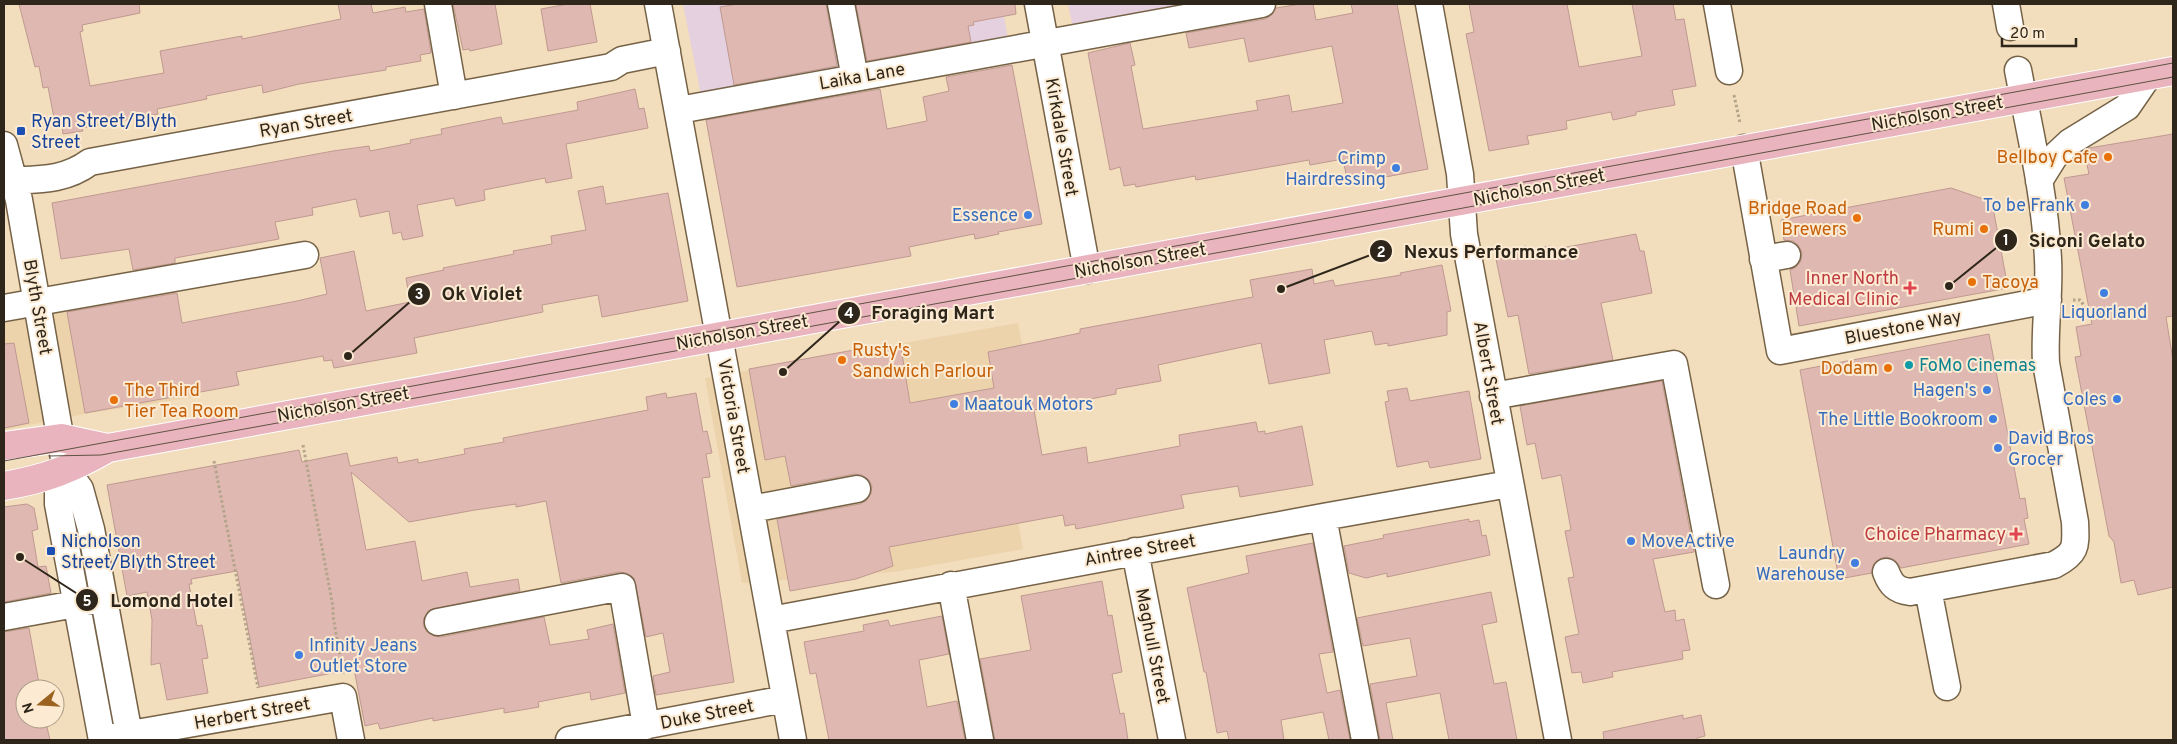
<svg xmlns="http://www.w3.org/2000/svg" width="2177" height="744" font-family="Overpass,sans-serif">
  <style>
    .built { fill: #ecd3ac }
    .industrial { fill: #e4d0de }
    .building { fill: #deb8b1; stroke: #c09991 }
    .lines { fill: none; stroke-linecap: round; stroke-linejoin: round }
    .minor-casing { stroke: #766347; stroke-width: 29 }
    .major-casing { stroke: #fff; stroke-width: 30 }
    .path { stroke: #b4a48a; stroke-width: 3; stroke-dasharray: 2.5 2.5; stroke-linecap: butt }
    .minor { stroke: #fff; stroke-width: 26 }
    .major { stroke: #e9b4be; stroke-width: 28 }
    .tram { stroke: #5f5342; stroke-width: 1 }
    .transit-dot { fill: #1a4fb4; stroke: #fcebd2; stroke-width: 2 }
    .food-dot { fill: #e8710a; stroke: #fcebd2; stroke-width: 2 }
    .shop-dot { fill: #3f7fe0; stroke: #fcebd2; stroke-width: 2 }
    .health-dot { fill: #e0444e; stroke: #fcebd2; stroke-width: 2 }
    .culture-dot { fill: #0f9aa8; stroke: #fcebd2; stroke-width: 2 }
    .labels { text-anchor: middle; stroke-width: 4; stroke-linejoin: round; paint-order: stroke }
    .street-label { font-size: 18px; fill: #2e261a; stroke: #fcebd2 }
    .transit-label { font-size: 18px; fill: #164399; stroke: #fcebd2; text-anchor: start }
    .food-label { font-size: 18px; fill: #c56008; stroke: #fcebd2; text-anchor: end }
    .shop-label { font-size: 18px; fill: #366cbe; stroke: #fcebd2; text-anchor: end }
    .health-label { font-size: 18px; fill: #be3a42; stroke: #fcebd2; text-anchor: end }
    .culture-label { font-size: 18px; fill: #0d838f; stroke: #fcebd2; text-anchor: start }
    .leader { fill: none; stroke: #2e261a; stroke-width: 2 }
    .callout-dot { fill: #2e261a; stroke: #fcebd2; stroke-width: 2 }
    .mark-label { font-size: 15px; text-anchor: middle; font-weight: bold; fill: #fff }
    .callout-label { font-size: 19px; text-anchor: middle; font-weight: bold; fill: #2e261a; stroke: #fcebd2; stroke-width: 4; stroke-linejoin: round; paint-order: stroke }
  </style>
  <rect width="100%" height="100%" fill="#f2ddbd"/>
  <!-- built -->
  <path class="built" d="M172 279 194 397 85 414 4 430V314Z
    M1018 323 1038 431 1003 438 1023 549 894 572 742 583 705 378Z"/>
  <!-- industrial -->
  <path class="industrial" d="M683 4H1002L1008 39 701 95Z
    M1068 4H1217L1073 28Z"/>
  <!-- building -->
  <path class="building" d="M19 4H139L140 13 82 25 83 31 80 32 90 86 164 73 160 51 242 36V39L341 19 338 4H371L373 13 405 7 406 12 424 9 431 53 420 55 421 61 386 67V70L299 84 263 93 262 85 206 96 207 99 157 109 158 114 82 128 83 131 63 134 62 127 56 128 48 87 43 88 39 66 35 67Z
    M453 4H495L502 44 470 51 469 49 463 50Z
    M568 4H590L597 42 548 51 541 9Z
    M738 4H826L837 66 734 85 720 7Z
    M856 4H1015L1016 14 973 22 974 25 968 26 971 42 867 61Z
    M1301 4H1313L1316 20 1353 13 1351 4H1397L1428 169 1348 184 1343 159 1310 165 1309 160 1196 180 1195 176 1136 187 1135 184 1124 186 1120 167 1110 170 1088 53 1130 43 1135 65 1131 66 1143 129 1258 110 1256 101 1289 95 1292 112 1343 103 1332 46 1249 62 1244 38 1189 48 1186 33 1265 19 1272 15 1276 8Z
    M1469 4H1567L1579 67 1642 56 1632 4H1673L1676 20 1684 19 1696 86 1672 90 1675 105 1636 112V115L1613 120 1611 112 1566 121 1567 129 1527 136 1529 144 1489 151 1466 34 1474 32Z
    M1012 65 1042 224 998 232 999 234 975 239 974 234 909 247 911 256 737 287 706 120 880 89 887 129 927 121 923 97 949 91 946 77Z
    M635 89 639 109 644 108 648 128 566 144 572 178 546 183 545 178 484 190 485 200 456 206 454 198 417 205 423 236 403 240 401 232 393 234 389 211 360 217 356 199 312 208 313 215 275 222 279 239 175 258V263L133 270 129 249 61 259 52 203 333 151 369 146 370 151 411 143 410 140 442 134 441 129 501 117 503 124 578 110 577 102Z
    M2173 134V316L2166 317 2173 360V587L2138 595 2134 580 2121 583 2114 542 2109 536 2075 357 2081 356 2076 327 2092 324 2064 178 2089 174 2084 151 2089 148Z
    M603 186 606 204 668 193 688 301 602 317 598 295 542 305 543 312 414 338 417 353 334 368 332 360 324 361 323 356 236 372 239 385 85 413 67 312 177 293 182 323 297 301 327 294 320 258 354 251 366 311 410 302 406 278 444 270 443 268 514 254 513 251 552 244 551 236 586 230 578 191Z
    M1951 188 1992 202 2008 288 1799 326 1790 270 1796 267 1801 261 1802 252 1798 245 1793 241 1784 240 1781 220Z
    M1636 234 1640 251H1644L1652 293 1601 303 1613 360 1529 374 1518 315 1508 317 1496 259 1502 258 1501 251 1526 246 1527 251 1550 246 1551 250Z
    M1442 265 1451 311 1447 312V335L1388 346V343L1375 345 1372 331 1324 340 1330 373 1269 384 1261 343 1158 365 1161 381 1116 389V394L1034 410 1042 455 1086 447 1088 463 1180 446 1179 435 1256 422 1258 432 1265 431V434L1302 426 1313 485 1240 497 1238 486 1181 495 1184 508 1076 529 1075 524 1065 526 1063 515 889 547 893 566 856 579 790 591 777 519 860 504 866 501 871 494 872 486 869 480 862 475 855 474 791 486 785 456 765 460 749 369 854 350 855 356 901 348 910 403 994 388 988 352 1080 333V329L1253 297 1250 280 1312 269 1314 284 1333 280 1335 286 1401 275 1400 273Z
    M1989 334 2020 499 2025 498 2028 518 2024 519 2029 544 1901 568 1895 560 1887 557 1881 558 1874 563 1872 573 1839 579 1800 370Z
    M14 343 29 423 4 428V344Z
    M1662 381 1694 552 1653 559 1665 612 1675 610 1676 621 1684 619 1690 650 1682 651 1683 659 1612 672 1613 677 1583 683 1581 672 1572 673 1565 637 1579 634 1568 578 1574 577 1565 531 1571 530 1561 475 1542 479 1535 443 1527 445 1520 406Z
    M1407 388 1410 401 1469 391 1481 459 1430 468 1428 461 1397 467 1385 402 1389 401 1387 391Z
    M666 393 667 398 696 393 703 432 707 431 712 453 706 454 710 477 702 478 734 682 656 695 653 676 670 672 663 633 646 637 634 578 627 573 619 572 561 583 546 501 516 507V504L475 510 409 522 351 472 366 550 415 541 422 581 467 572 470 587 518 579 520 591 429 610 424 618 423 625 427 632 434 636 441 637 544 617 550 645 589 639 587 630 613 624 625 693 591 700 590 692 538 702 539 707 504 713V708L433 721V718L380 729 378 723 365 726 354 669 259 687 237 571 191 579 192 584H189L197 626 202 625 208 658 202 659 208 693 167 700 160 663 151 665 152 620 147 592 127 596 107 485 299 450 302 462 347 453 350 466 397 457 398 463 418 459V463L465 454 464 449 504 442 503 438 648 410 646 397Z
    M27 504 34 508 38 529 32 531 38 567 46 566 51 593 4 602V507Z
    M1469 519V522L1479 520 1482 536 1486 535 1490 555 1387 577V573L1366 578 1349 573 1344 546 1384 538 1383 535Z
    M1313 543 1333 652 1319 654 1327 693 1340 690 1350 740H1329L1323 712 1281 720 1284 740H1229L1227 731 1217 733 1206 672H1204L1187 588 1249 573 1246 556Z
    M1102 581 1108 616 1112 615 1122 672 1112 674 1120 714 1124 713 1128 740H995L980 659 1031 650 1021 596Z
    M1491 592 1497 622 1482 625 1494 684 1506 682 1517 740H1449L1440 693 1386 703 1393 740H1380L1370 684 1417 676 1410 638 1363 646 1357 618Z
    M942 616 949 654 919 660 927 707 957 701 965 740H829L816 673 810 674 804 642 864 631 863 625 888 620 890 626Z
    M29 628 40 689H25V719H45L50 740H4V632Z
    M1683 715V719L1701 715 1705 736 1697 738 1698 740H1604L1603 732Z"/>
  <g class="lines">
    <!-- minor casing -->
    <g class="minor-casing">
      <path id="minor" d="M438 4 454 96
        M658 4 793 740
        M841 4 855 78
        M1038 4 1087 270
        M1429 4 1460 174 1464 234 1558 740
        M1717 4 1729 71
        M2006 4 2010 27
        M679 110 1262 4
        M4 145 19 200 66 470 80 489 91 529 130 740
        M1744 148 1780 351 2048 300
        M4 181C36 179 63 182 90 162L611 67 622 60 667 51
        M2039 181 2054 157 2070 142 2127 107 2149 75
        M1763 259 1787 255
        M4 308 305 255
        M1493 396 1674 364 1716 585
        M66 470 58 486V504L102 740
        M751 509 857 489
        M1323 517 1365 740
        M1135 551 1172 740
        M1886 572C1891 585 1896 590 1910 592L2054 565C2077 553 2076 547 2075 522L2046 363C2044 328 2050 294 2048 259 2045 195 2030 133 2018 70
        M951 585 980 740
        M1928 589 1947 687
        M4 617 92 601
        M771 620 1323 517 1509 484
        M438 622 622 587 646 726
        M102 739 343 697 351 740
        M569 740 785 699"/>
    </g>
    <!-- major casing -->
    <g class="major-casing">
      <path id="major" d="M4 446 61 438 107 448
        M4 486C45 479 72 469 108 448L2173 71"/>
    </g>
    <!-- path -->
    <path class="path" d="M1734 95 1740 123
      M2073 300H2080L2090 314
      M303 445 333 607V616L343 674
      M214 461 258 688"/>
    <!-- minor -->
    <use href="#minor" class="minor"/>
    <!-- major -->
    <use href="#major" class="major"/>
    <!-- tram -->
    <path class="tram" d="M49 456 101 455 1409 218 2173 77
      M4 461 2173 63"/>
  </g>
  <!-- markers -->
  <g class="transit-dot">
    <rect x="16" y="126" width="10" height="10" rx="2.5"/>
    <rect x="46" y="546" width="10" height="10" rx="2.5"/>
  </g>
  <g class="food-dot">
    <circle cx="2108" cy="157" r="5"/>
    <circle cx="1857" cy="218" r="5"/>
    <circle cx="1984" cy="229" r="5"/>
    <circle cx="1972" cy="282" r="5"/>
    <circle cx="842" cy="360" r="5"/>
    <circle cx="1888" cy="368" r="5"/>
    <circle cx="114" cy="400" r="5"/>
  </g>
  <g class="shop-dot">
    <circle cx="1396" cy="168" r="5"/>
    <circle cx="2085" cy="205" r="5"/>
    <circle cx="1028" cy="215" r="5"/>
    <circle cx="2104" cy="293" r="5"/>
    <circle cx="1987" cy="390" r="5"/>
    <circle cx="2117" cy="399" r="5"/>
    <circle cx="954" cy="404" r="5"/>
    <circle cx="1993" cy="419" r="5"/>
    <circle cx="1998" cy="448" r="5"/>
    <circle cx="1631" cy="541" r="5"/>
    <circle cx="1855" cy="563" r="5"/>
    <circle cx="299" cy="655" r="5"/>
  </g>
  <g class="health-dot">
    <path d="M1907.5 280.5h5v5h5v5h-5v5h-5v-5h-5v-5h5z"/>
    <path d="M2013.5 526.5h5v5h5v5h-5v5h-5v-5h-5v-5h5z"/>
  </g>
  <circle class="culture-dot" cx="1909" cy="365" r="5"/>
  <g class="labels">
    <!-- street labels -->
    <g class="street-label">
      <text transform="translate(862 76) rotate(-10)" y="6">Laika Lane</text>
      <text transform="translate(1937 113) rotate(-10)" y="6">Nicholson Street</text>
      <text transform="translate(306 123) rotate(-10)" y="6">Ryan Street</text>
      <text transform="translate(1062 137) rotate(80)" y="6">Kirkdale Street</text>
      <text transform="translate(1539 187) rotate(-11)" y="6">Nicholson Street</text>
      <text transform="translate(1140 260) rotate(-10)" y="6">Nicholson Street</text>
      <text transform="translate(38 307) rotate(80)" y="6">Blyth Street</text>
      <text transform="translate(1903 327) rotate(-11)" y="6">Bluestone Way</text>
      <text transform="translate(742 332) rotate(-10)" y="6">Nicholson Street</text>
      <text transform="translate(1489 373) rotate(80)" y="6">Albert Street</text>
      <text transform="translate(343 404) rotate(-10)" y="6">Nicholson Street</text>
      <text transform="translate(734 416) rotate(80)" y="6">Victoria Street</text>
      <text transform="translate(1140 550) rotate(-10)" y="6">Aintree Street</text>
      <text transform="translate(1153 646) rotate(79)" y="6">Maghull Street</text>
      <text transform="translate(252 713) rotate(-10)" y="6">Herbert Street</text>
      <text transform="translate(707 714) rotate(-11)" y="6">Duke Street</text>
    </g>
    <!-- transit labels -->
    <g class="transit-label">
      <text x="31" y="127">Ryan Street/Blyth<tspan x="31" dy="21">Street</tspan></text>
      <text x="61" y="547">Nicholson<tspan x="61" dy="21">Street/Blyth Street</tspan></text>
    </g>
    <!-- food labels -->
    <g class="food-label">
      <text x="2098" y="163">Bellboy Cafe</text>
      <text x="1847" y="214">Bridge Road<tspan x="1847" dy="21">Brewers</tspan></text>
      <text x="1974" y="235">Rumi</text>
      <text x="1982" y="288" text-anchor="start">Tacoya</text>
      <text x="852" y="356" text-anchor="start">Rusty's<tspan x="852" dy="21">Sandwich Parlour</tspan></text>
      <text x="1878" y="374">Dodam</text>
      <text x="124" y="396" text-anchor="start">The Third<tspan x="124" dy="21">Tier Tea Room</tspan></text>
    </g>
    <!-- shop labels -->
    <g class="shop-label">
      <text x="1386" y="164">Crimp<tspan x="1386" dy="21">Hairdressing</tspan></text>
      <text x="2075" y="211">To be Frank</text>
      <text x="1018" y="221">Essence</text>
      <text x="2104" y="318" text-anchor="middle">Liquorland</text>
      <text x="1977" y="396">Hagen's</text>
      <text x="2107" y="405">Coles</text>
      <text x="964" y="410" text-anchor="start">Maatouk Motors</text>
      <text x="1983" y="425">The Little Bookroom</text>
      <text x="2008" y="444" text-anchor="start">David Bros<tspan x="2008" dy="21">Grocer</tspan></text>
      <text x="1641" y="547" text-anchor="start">MoveActive</text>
      <text x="1845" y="559">Laundry<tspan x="1845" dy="21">Warehouse</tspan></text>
      <text x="309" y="651" text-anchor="start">Infinity Jeans<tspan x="309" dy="21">Outlet Store</tspan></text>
    </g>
    <!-- health labels -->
    <g class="health-label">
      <text x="1899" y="284">Inner North<tspan x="1899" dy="21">Medical Clinic</tspan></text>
      <text x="2006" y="540">Choice Pharmacy</text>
    </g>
    <!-- culture labels -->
    <g class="culture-label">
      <text x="1919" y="371">FoMo Cinemas</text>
    </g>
  </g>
  <!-- callouts -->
  <path class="leader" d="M1949 286L2006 240M1281 289L1381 251M348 356L419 294M783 372L849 313M20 557L87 600"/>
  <g class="callout-dot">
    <circle cx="1949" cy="286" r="5"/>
    <circle cx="1281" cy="289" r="5"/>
    <circle cx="348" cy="356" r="5"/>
    <circle cx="783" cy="372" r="5"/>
    <circle cx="20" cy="557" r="5"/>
    <circle cx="2006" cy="240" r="12"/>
    <circle cx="1381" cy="251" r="12"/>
    <circle cx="419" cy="294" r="12"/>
    <circle cx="849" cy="313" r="12"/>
    <circle cx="87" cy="600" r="12"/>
  </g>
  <g class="mark-label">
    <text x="2006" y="245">1</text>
    <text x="1381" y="257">2</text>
    <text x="419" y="299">3</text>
    <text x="849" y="318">4</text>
    <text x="87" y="606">5</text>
  </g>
  <g class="callout-label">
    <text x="2087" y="247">Siconi Gelato</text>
    <text x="1491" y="258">Nexus Performance</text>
    <text x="482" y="300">Ok Violet</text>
    <text x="933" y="319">Foraging Mart</text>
    <text x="172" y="607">Lomond Hotel</text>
  </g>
  <!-- border -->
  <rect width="2177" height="744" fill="none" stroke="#2e261a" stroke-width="10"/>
  <!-- north arrow -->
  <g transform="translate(40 704) rotate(252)"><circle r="24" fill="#fcebd2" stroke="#aa9c88"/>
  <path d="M0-4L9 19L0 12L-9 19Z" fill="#9c6320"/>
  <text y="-8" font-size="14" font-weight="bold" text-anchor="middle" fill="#2e261a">N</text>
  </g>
  <!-- scale -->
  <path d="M2002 38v8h74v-8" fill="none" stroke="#2e261a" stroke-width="2.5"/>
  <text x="2010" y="38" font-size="15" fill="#2e261a" stroke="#fcebd2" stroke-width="4" paint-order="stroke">20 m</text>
</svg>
